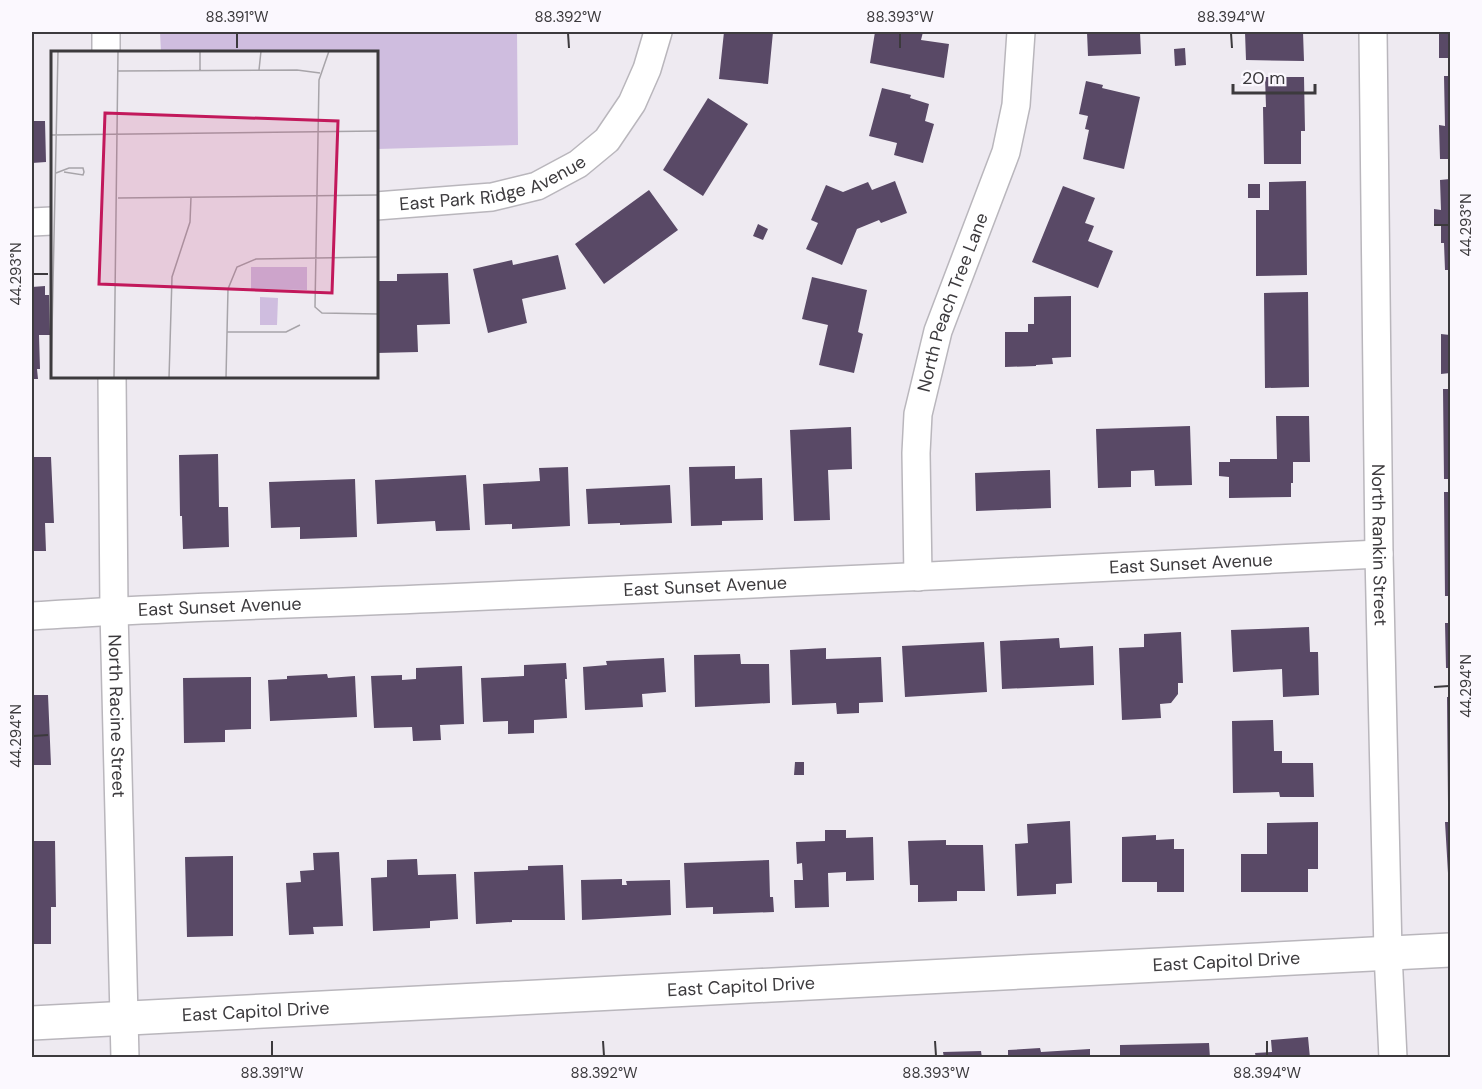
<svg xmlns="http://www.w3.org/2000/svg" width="1482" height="1089" font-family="'DM Sans',sans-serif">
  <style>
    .green { fill: #cfbddf }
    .building { fill: #594966 }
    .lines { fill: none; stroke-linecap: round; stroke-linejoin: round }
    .minor-casing { stroke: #b9b6bc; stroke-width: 30 }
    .tertiary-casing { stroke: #b9b6bc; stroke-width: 36 }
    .minor { stroke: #fff; stroke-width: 27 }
    .tertiary { stroke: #fff; stroke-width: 33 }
    .ticks { fill: none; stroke: #3c3a3d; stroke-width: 2 }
    .labels { text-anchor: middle; stroke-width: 6; stroke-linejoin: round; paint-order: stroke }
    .street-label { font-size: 18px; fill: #3c3a3d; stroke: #fbf8fe }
    .inset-road { fill: none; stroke: #a7a4a9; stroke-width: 1.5 }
    .view { fill: #c2185b; fill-opacity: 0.15; stroke: #c2185b; stroke-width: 3 }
    .inset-edge { fill: none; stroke: #3c3a3d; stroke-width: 3 }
    .neatline { fill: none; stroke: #3c3a3d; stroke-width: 2 }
    .ticks-label { font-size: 15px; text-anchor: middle; fill: #3c3a3d }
  </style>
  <rect width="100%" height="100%" fill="#eeeaf1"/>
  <!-- green -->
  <path class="green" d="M160 32H517L518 145 377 149 376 52H161Z"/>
  <!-- building -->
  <path class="building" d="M724 32H773L768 84 719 79Z
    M875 32H923L921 40 949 44 944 78 870 63Z
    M1087 32H1140L1141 54 1088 56Z
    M1245 32H1303L1304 61 1246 60Z
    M1439 32H1450V58H1439Z
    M1185 48 1186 65 1175 66 1174 49Z
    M1444 76H1450V159H1440L1439 125 1445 126Z
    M1265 77H1304L1305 131H1301V164H1264L1263 107H1266Z
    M1086 81 1103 85 1102 88 1140 97 1124 169 1083 159 1089 130 1085 129 1088 116 1079 114Z
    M882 88 911 95 910 98 929 104 925 121 934 124 923 163 894 155 897 143 869 136Z
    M708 98 748 124 703 196 663 170Z
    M32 121H45L46 162 32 163Z
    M1450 179V270H1445L1444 243H1441V225H1434V209L1441 210 1440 180Z
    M895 181 907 213 881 223 879 220 857 229 842 265 806 249 818 223 811 220 826 185 843 192 868 182 872 190Z
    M1306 181 1307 275 1256 276V210H1269V182Z
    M1248 184H1260V198H1248Z
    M1063 186 1095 198 1085 223 1094 226 1088 241 1113 251 1098 288 1032 262Z
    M649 190 678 230 604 284 575 244Z
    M758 224 768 229 763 240 753 236Z
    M558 255 566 289 522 299 527 323 488 333 473 269 512 260 513 265Z
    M448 273 450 324 417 325 418 352 376 353V281H397V274Z
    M812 277 867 290 858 332 863 334 854 373 819 365 828 325 802 319Z
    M45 286V295H49L50 335H39L40 369H37L38 379H32V287Z
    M1308 292 1309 387 1265 388 1264 293Z
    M1071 296V357L1052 358 1053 364 1036 365V366L1005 367V332H1028V324H1034V297Z
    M1441 334 1450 335V373L1441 374Z
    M1443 389H1450V479H1444Z
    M1276 416H1309L1310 462H1293V483H1291V497L1229 498V477L1219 476V462H1230V459H1277Z
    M1190 426 1192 485 1155 486 1154 470 1131 471V487L1098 488 1096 429Z
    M851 427 852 469 828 470 830 520 794 521 790 430Z
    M218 454 219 507H228L229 547 183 549 182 516H180L179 455Z
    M32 457H51L54 523H45L46 551H32Z
    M735 466V479L762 478 763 520 722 521V525L691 526 689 467Z
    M568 467 570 526 512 529V524L485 525 483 484 540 481 539 468Z
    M1050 470 1051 508 976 511 975 473Z
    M466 475 470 530 436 531 435 521 377 524 375 480Z
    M355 479 357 537 300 539V527L271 528 269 482Z
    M670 485 672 523 620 525V523L588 524 586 489Z
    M1444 492H1450V596H1445Z
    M1445 623H1450V668H1446Z
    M1309 627 1310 652H1318L1319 695 1283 697 1282 669 1233 672 1231 630Z
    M1181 632 1183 683H1178V694L1171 703 1160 704 1161 718 1122 720 1119 648 1144 647V634Z
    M1059 638 1060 648 1093 646 1094 685 1002 689 1000 641Z
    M984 642 987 692 905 697 902 646Z
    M826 648V659L881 657 883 702 859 703V713L837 714 836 703 792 705 790 650Z
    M740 654 741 664H769L770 703 695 707 694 655Z
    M664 658 666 692 642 694 643 707 585 710 583 667 607 665 606 661Z
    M566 663 567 679H565L567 718 534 720V733L508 734V721L483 722 481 678 524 676V665Z
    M462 666 464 724 440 725 441 740 413 741 412 727 374 728 371 676 402 675V680L416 679V668Z
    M327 674 328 678 355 676 357 717 270 721 268 680 287 679V676Z
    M251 677V729L225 730V742L184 743 183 678Z
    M32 695H48L51 765H32Z
    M1447 697H1450V802H1448Z
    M1273 720 1274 751H1282V763H1313L1314 797H1280L1279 792 1233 793 1232 721Z
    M795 762H804V775H794Z
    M1070 821 1072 883 1056 884V894L1017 896 1015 844 1028 843 1027 824Z
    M1318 822V869H1308V892H1241V854H1267V823Z
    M1445 822H1450V873H1448Z
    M825 830H846V838L873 837 874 880 846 881V872L828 873 829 907 795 908 794 880H803L802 863 797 864 796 842 825 841Z
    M1156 835V840L1174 839V849H1184V892H1157V882H1122V837Z
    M946 840V845H983L985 891H957V901L918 902V885H910L908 841Z
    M32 841H55L56 907H51V944H32Z
    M339 852 343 926 313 927 314 934 289 935 286 883 301 882 300 871 314 870 313 853Z
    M233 856V936L187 937 185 857Z
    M417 859 418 875 456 874 458 919 430 921V928L373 931 371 878 387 877V860Z
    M769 860 770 897H773L774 912 713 914V907L686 908 684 863Z
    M563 865 565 920H512V922L476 924 474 872 528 870V866Z
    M622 879V885H627L626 881 670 880 671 915 582 920 581 880Z
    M1308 1037 1310 1058H1256L1255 1053 1272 1052 1271 1040Z
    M1209 1043 1210 1058H1120V1045Z
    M1040 1048 1041 1052 1090 1049V1058H1008V1050Z
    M981 1051 982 1058H944L943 1052Z"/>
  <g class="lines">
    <!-- minor casing -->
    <g class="minor-casing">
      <g id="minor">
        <path id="s1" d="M1373 32 1379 554 1388 953 1393 1058"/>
        <path d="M106 52V32"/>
        <path id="s2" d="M376 206 492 197 537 186 578 164 607 140 632 103 647 69 658 32"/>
        <path d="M32 222 52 221"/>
        <path id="s3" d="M112 376 114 611 125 1058"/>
        <path id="s4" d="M918 577 916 453 918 414 938 331 1006 152 1016 105 1021 32"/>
        <path id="s5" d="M32 616C169 607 307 604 445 598 756 584 1068 570 1379 554"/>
      </g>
    </g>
    <!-- tertiary casing -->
    <g class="tertiary-casing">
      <g id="tertiary">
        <path id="s6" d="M32 1023 1450 950"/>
      </g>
    </g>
    <!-- minor -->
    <use href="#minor" class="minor"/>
    <!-- tertiary -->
    <use href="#tertiary" class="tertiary"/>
  </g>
  <!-- ticks -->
  <path class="ticks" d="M237 33V48M568 33 569 48M900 33V48M1231 33 1232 48M1434 225H1449M33 274H48M1434 687 1449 686M33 736 48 735M272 1041V1056M603 1041 604 1056M935 1041 936 1056M1267 1041V1056"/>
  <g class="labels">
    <!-- street labels -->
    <g class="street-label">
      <text dy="6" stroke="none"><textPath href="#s2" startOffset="120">East Park Ridge Avenue</textPath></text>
      <text dy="6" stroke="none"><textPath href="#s4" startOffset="280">North Peach Tree Lane</textPath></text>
      <text dy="6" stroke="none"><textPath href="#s1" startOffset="513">North Rankin Street</textPath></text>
      <text dy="6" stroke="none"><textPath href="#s5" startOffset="1160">East Sunset Avenue</textPath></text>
      <text dy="6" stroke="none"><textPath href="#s5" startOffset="674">East Sunset Avenue</textPath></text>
      <text dy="6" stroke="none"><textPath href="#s5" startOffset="188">East Sunset Avenue</textPath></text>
      <text dy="6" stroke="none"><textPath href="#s3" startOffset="340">North Racine Street</textPath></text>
      <text dy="6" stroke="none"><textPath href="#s6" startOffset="1196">East Capitol Drive</textPath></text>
      <text dy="6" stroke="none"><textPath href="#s6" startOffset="710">East Capitol Drive</textPath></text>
      <text dy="6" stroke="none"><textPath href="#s6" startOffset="224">East Capitol Drive</textPath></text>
    </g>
  </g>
  <!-- overview -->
  <g transform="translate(51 51)">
    <rect width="327" height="327" fill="#eeeaf1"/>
    <path d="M200 216H256V239L200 238ZM209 246 227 247 226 274H209Z" fill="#cfbddf"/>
    <path class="inset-road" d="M149 0V20M278 0 268 29 264 256 271 262 327 263M208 19 210 0M67 20 246 19 269 22M0 84 327 80M5 122 18 117H32L33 121 32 124 13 121M67 147 327 144M176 281H235L249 274M0 327 7 0M63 327 67 0M118 327 121 226 139 171 140 146M175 327 177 238 186 216 205 208 327 206"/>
    <path class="view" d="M54 62 287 70 281 242 48 233Z"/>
    <rect width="327" height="327" class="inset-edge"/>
  </g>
  <!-- border -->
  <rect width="1482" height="1089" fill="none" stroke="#fbf8fe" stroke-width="66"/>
  <!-- scale -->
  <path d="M1233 84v9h82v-9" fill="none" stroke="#3c3a3d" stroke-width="3"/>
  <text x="1242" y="84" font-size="18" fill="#3c3a3d" stroke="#fbf8fe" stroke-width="4.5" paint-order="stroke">20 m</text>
  <rect x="33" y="33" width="1416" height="1023" class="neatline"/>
  <g class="ticks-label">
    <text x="237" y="22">88.391°W</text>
    <text x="568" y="22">88.392°W</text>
    <text x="900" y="22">88.393°W</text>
    <text x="1231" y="22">88.394°W</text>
    <text transform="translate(1466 225) rotate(-90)" y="5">44.293°N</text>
    <text transform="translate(16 274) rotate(-90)" y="5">44.293°N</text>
    <text transform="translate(1466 686) rotate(-90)" y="5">44.294°N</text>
    <text transform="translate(16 736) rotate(-90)" y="5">44.294°N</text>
    <text x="272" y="1078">88.391°W</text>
    <text x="604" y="1078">88.392°W</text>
    <text x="936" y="1078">88.393°W</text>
    <text x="1267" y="1078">88.394°W</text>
  </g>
</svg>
